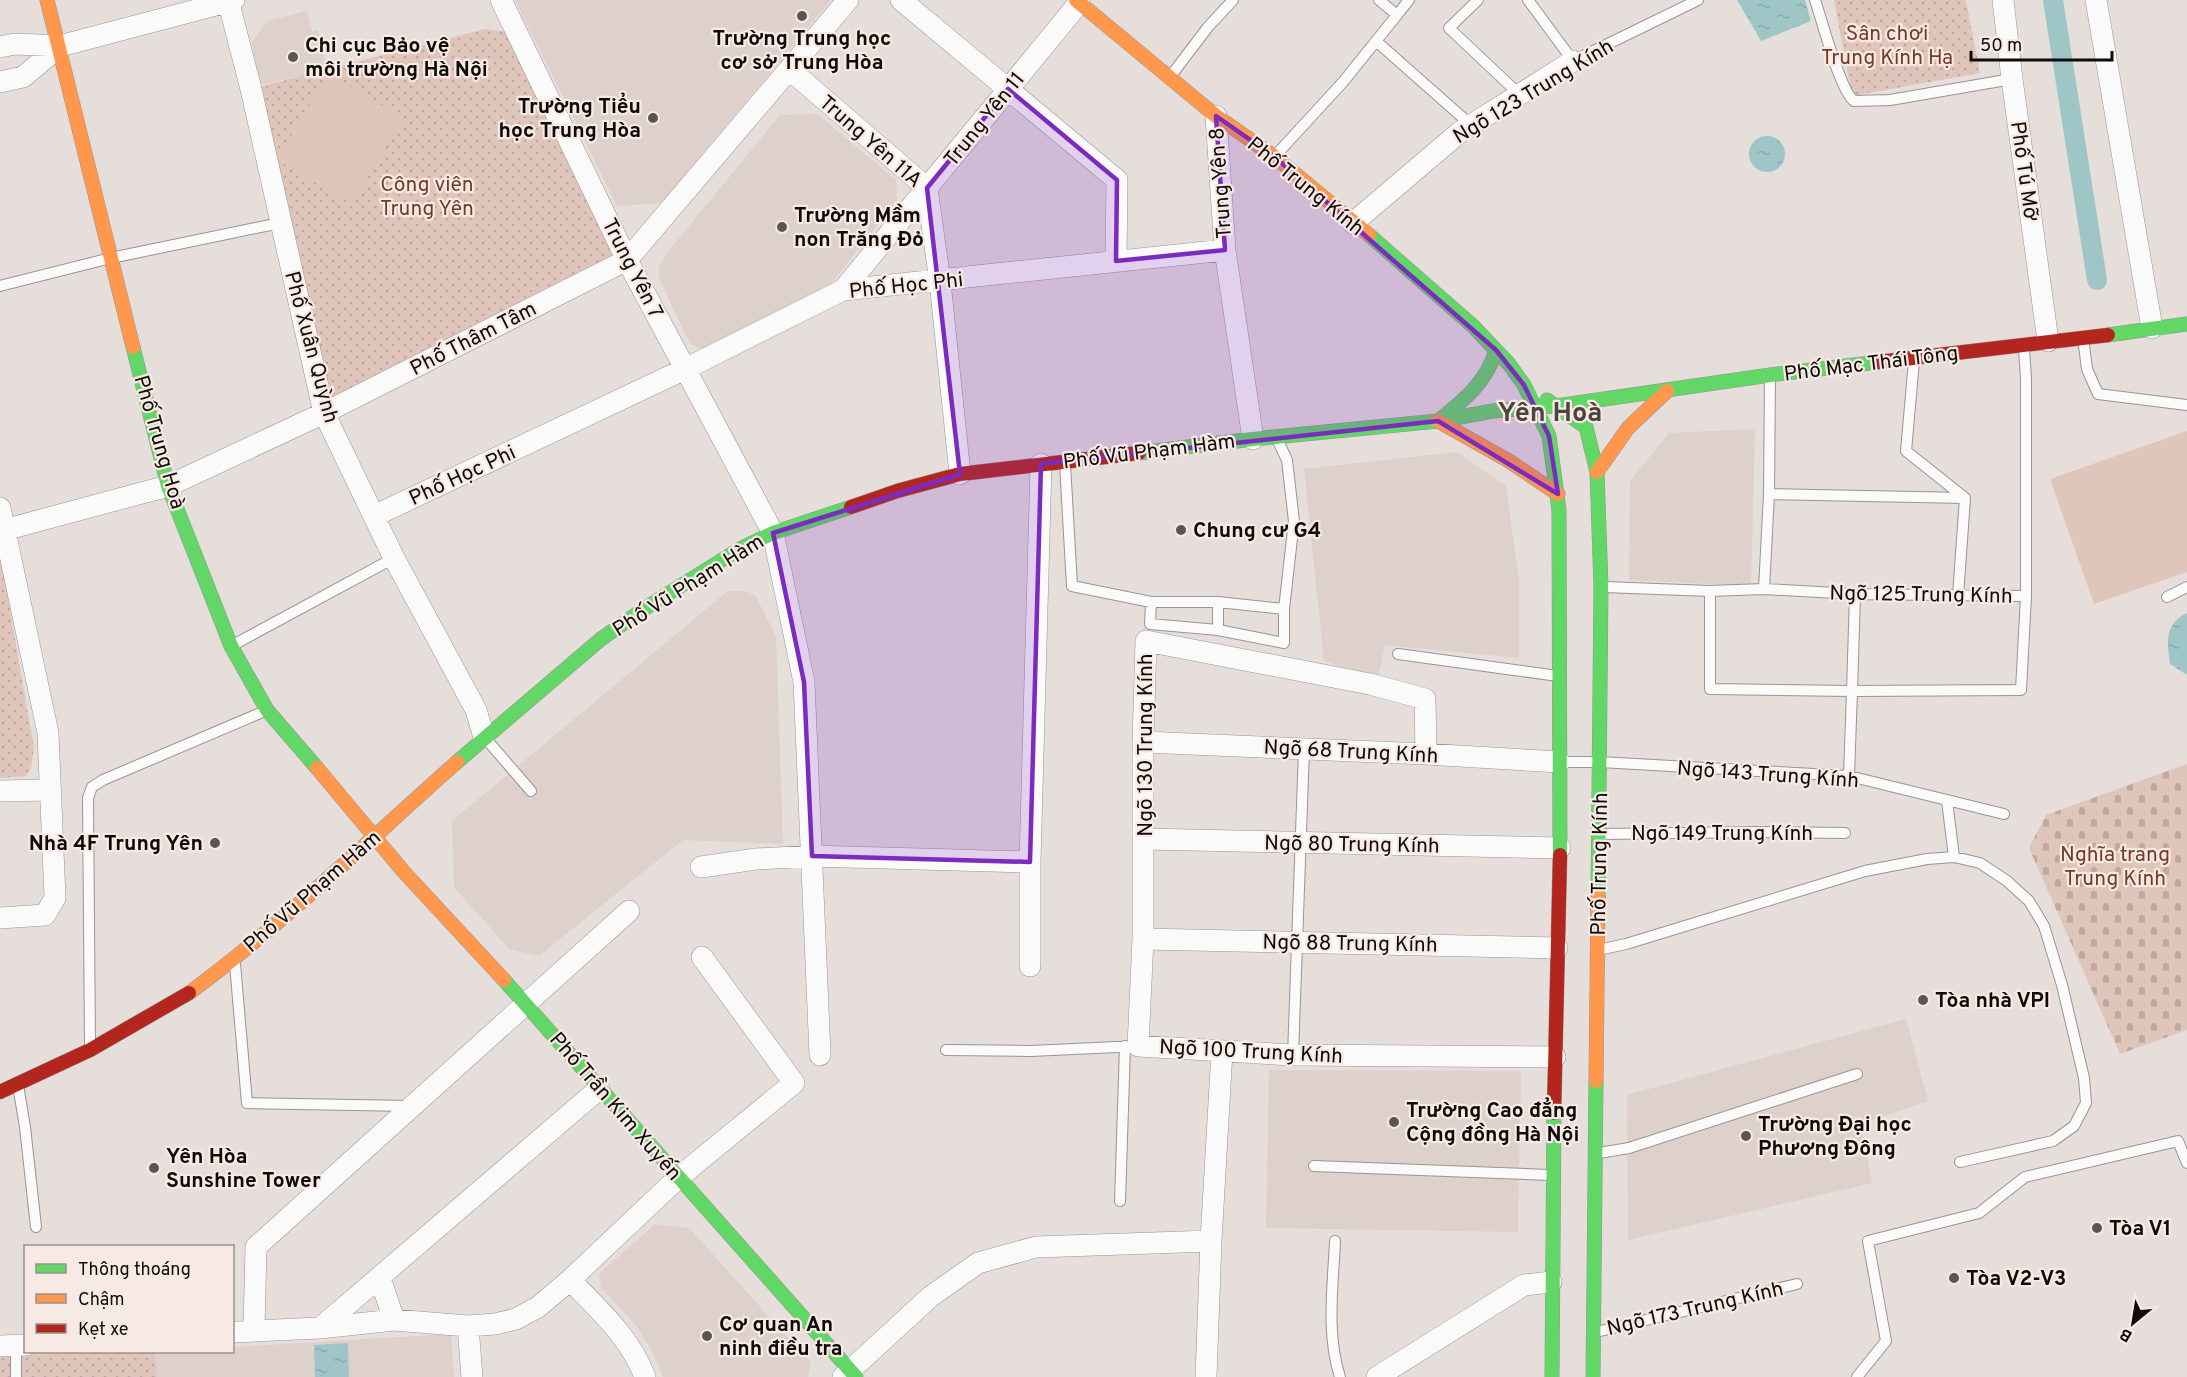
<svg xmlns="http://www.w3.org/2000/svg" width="2187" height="1377" font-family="Overpass,sans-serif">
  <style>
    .built { fill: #ded0ca }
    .green { fill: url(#green-dots) }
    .cemetery { fill: url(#cemetery-stones) }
    .pitch { fill: #e0c5bb }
    .water { fill: url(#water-ripples) }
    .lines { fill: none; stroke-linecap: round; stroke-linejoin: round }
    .canal { stroke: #9fc6c7; stroke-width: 20 }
    .lane-casing { stroke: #9a9492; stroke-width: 12 }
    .street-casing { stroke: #9a9492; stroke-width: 22 }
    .fast-casing { stroke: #9a9492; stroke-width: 15 }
    .slow-casing { stroke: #9a9492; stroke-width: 15 }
    .jam-casing { stroke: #9a9492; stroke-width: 15 }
    .lane { stroke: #fbfafa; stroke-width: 10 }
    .street { stroke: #fbfafa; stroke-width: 21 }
    .fast { stroke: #63d668; stroke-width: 14 }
    .slow { stroke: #ff974d; stroke-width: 14 }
    .jam { stroke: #b3261e; stroke-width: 14 }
    .marked { fill: #7b2cbf; fill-opacity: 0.2; stroke: #7b2cbf; stroke-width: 4.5; stroke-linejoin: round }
    .poi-dot { fill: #5b5653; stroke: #f7e9e4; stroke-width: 2 }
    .labels { text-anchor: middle; stroke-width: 4.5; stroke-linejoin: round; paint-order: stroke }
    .park-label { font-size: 21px; fill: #763b24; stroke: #f7e9e4 }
    .poi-label { font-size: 21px; font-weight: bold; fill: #100c0a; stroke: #f7e9e4; text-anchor: start }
    .street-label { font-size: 21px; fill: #100c0a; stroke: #f7e9e4 }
    .district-label { font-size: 27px; font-weight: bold; fill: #4d433f; stroke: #f7e9e4 }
  </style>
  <defs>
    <pattern id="green-dots" width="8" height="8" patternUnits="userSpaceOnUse" patternTransform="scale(1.5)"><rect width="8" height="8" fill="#e0c5bb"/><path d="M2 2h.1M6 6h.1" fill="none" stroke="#bfa89f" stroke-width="1.8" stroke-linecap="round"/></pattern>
    <pattern id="cemetery-stones" width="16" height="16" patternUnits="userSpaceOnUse" patternTransform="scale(1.5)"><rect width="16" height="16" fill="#e0c5bb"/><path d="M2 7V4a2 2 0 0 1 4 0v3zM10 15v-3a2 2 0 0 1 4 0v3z" fill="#bfa89f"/></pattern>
    <pattern id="water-ripples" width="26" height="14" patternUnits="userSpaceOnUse" patternTransform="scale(1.5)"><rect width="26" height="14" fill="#9fc6c7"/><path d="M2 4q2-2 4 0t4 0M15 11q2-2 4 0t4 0" fill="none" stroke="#88a9aa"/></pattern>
  </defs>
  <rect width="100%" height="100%" fill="#e5dedb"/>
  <!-- built -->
  <path class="built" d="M515 0H831L661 203 617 206Z
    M307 11 312 31 318 30 327 70 260 85 252 43 266 21Z
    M817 114 896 180 897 200 830 285 703 349 690 344 659 278V267L667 253 780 115Z
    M1755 429 1751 586 1629 580 1630 481 1669 433Z
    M1457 452 1506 486 1519 581V658L1385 645 1378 677 1324 661 1304 469Z
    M728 591H745L755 595 776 636 783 844 683 840 539 956 509 949 454 887 452 821Z
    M1906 1019 1928 1101 1861 1124 1872 1183 1628 1240 1627 1095Z
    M1269 1070 1521 1071 1518 1232 1266 1228Z
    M655 1224 689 1228 811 1363 808 1377H663L653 1353 635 1324 601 1288 599 1274Z
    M451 1334 454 1377H157L155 1352H232L233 1347Z"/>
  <!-- green -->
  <path class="green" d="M1834 0H1966L1980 73 1852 96Z
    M485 29 507 32 627 260 324 413 251 89Z
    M0 552 34 748 31 768 26 776 0 778Z
    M155 1352 157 1377H0V1355Z"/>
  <!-- cemetery -->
  <path class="cemetery" d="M2187 764V1030L2120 1054 2029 848 2046 815Z"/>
  <!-- pitch -->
  <path class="pitch" d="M328 73 403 118 352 204 277 160Z
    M2187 431V572L2094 604 2050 479Z"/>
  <!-- water -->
  <path class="water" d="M1737 0H1805L1811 21 1761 41Z
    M1749 154a18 18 0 1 1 36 0a18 18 0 1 1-36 0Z
    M2187 613V675L2170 664C2167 642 2164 624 2187 613Z
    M348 1343 349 1377H315L314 1345Z"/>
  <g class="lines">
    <!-- canal -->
    <path class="canal" d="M2053 0 2097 280"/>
    <!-- lane casing -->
    <g class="lane-casing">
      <path id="lane" d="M1379 0 1397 15 1409 0
        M1478 0 1449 28 1520 95
        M1528 0 1573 61 1698 0
        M1815 0C1822 20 1840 91 1854 101L1890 100 2012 79
        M1376 41 1471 125
        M1170 77 1208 27 1233 0
        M1275 156 1343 82 1397 15
        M0 286 111 258 280 223
        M2083 338 2087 369 2098 394 2187 405
        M1914 361 1906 451 1965 498 1958 596
        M1065 464 1072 586 1151 602H1218L1284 609 1294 521 1287 460 1277 439
        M1769 494 1965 498
        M1604 587 1710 591 1764 589 1855 594 2026 596
        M1764 589 1769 494 1770 376
        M1710 591V689L1852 691 1849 776
        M1855 594 1852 691 2021 690 2026 596V379L2024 348
        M2167 597 2187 587
        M1151 602 1150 624 1218 630 1284 643V609
        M1218 630V602
        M233 645 394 558
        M1398 654 1558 676
        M486 739 531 791
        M1562 762H1600L1849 776 2004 814
        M1947 801 1954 857
        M1600 834 1758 832 1845 833
        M1598 950 1626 944 1865 871 1927 859 1954 857 1980 863 2007 881 2029 901 2044 926 2062 985 2084 1078 2086 1103 2074 1126 2053 1141 1960 1162
        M235 964 247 1103 410 1106
        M90 1047 88 798 92 787 103 780 265 711
        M946 1050 1031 1051 1138 1046
        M1293 1055 1304 749
        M18 1085 25 1127 36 1227
        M1599 1153 1629 1148 1857 1074
        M1314 1166 1549 1175
        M1120 1201 1125 1046
        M1335 1241C1333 1286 1326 1334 1340 1377
        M1596 1332 1797 1284
        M16 1377V1345
        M1857 1377 1886 1341 1868 1241 1979 1213 2025 1177 2178 1141 2187 1163"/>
    </g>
    <!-- street casing -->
    <g class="street-casing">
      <path id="street" d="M228 0 251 89 324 413 394 558 476 710 484 737
        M501 0 627 260 773 533 804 682 820 1055
        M901 0 1117 180 1116 261
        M2003 0 2012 79 2048 341
        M2096 0 2152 328
        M0 47 15 44 60 46 234 0
        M789 69 927 188 940 282 960 474
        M0 82 23 77 60 46
        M1216 116 1225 250 1253 439
        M1353 223 1460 132 1573 61
        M843 290 1079 3
        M0 508 48 733 55 898 45 915 0 918
        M374 516 685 369 843 290 1225 250
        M0 531 168 486 324 413 627 260 848 0
        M1143 742 1426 754 1559 762
        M1426 754 1425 699 1370 684 1146 641 1143 742V939L1138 1046 1293 1055 1555 1057
        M0 791 50 790
        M1145 839 1560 848
        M701 867 756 859 812 856 1030 862
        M1143 939 1557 948
        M1030 966V862L1041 464
        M380 1278 394 1320
        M570 1280C599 1310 630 1337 645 1377
        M468 1326 472 1377
        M320 1328 599 1089
        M254 1330 256 1247 629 911
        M232 1332 320 1328 394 1320 468 1326 495 1324 516 1319 538 1307 570 1280 679 1177 794 1083 702 957
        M0 1346 26 1345
        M843 1377 930 1297 978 1263 1036 1247 1211 1241
        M1206 1377 1211 1241 1222 1051
        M1377 1377 1524 1285 1551 1282"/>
    </g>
    <!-- fast casing -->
    <g class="fast-casing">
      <path id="fast" d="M1369 235 1473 326 1509 364 1524 385 1549 436 1559 510 1560 855
        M2108 335 2187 324
        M133 347 168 486 231 646 267 710 317 768
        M1547 400 1586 427 1597 472 1601 586 1598 897
        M1438 421C1463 401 1487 382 1496 350
        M1139 453 1253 439 1438 421 1493 411 1556 406 1770 375 1879 362
        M457 762 601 639 647 607 738 550 773 533 851 507
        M504 980 856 1377
        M1552 1377 1554 1113
        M1593 1377 1596 1081"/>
    </g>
    <!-- slow casing -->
    <g class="slow-casing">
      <path id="slow" d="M47 0 133 347
        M1076 0 1216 116 1275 157 1369 235
        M1438 421 1509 461 1558 494
        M1597 472 1628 428 1667 391
        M317 768 403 871 504 980
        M189 993C284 923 369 840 457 762
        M1596 1081 1598 897"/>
    </g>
    <!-- jam casing -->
    <g class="jam-casing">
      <path id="jam" d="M1879 362 2108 335
        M851 507 897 491 960 474 1139 453
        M0 1092 90 1050 189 993
        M1554 1113 1560 855"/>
    </g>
    <!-- lane -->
    <use href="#lane" class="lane"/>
    <!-- street -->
    <use href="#street" class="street"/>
    <!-- fast -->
    <use href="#fast" class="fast"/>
    <!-- slow -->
    <use href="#slow" class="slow"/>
    <!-- jam -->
    <use href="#jam" class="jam"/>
  </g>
  <!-- marked area -->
  <path class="marked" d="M1008 89 1117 180 1116 261 1225 250 1216 116 1275 157 1496 350 1524 385 1549 436 1558 494 1438 421 1041 464 1030 862 812 856 804 682 773 533 960 474 927 188Z"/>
  <!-- markers -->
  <g class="poi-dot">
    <circle cx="802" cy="16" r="6"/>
    <circle cx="293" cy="57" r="6"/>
    <circle cx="653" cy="118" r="6"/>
    <circle cx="782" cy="227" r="6"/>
    <circle cx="1181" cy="530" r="6"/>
    <circle cx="215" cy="843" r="6"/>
    <circle cx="1923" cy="1000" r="6"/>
    <circle cx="1394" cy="1122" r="6"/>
    <circle cx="1746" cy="1136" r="6"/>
    <circle cx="154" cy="1168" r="6"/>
    <circle cx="2097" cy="1228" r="6"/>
    <circle cx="1954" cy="1278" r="6"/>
    <circle cx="707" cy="1336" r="6"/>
  </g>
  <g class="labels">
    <!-- park labels -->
    <g class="park-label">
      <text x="1887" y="40">Sân chơi<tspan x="1887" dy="24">Trung Kính Hạ</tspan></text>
      <text x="427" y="191">Công viên<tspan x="427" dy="24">Trung Yên</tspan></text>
      <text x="2115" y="861">Nghĩa trang<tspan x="2115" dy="24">Trung Kính</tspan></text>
    </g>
    <!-- poi labels -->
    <g class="poi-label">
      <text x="802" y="45" text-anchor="middle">Trường Trung học<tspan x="802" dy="24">cơ sở Trung Hòa</tspan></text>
      <text x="305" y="52">Chi cục Bảo vệ<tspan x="305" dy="24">môi trường Hà Nội</tspan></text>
      <text x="641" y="113" text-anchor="end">Trường Tiểu<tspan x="641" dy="24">học Trung Hòa</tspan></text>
      <text x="794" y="222">Trường Mầm<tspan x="794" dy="24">non Trăng Đỏ</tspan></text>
      <text x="1193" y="537">Chung cư G4</text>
      <text x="203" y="850" text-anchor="end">Nhà 4F Trung Yên</text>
      <text x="1935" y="1007">Tòa nhà VPI</text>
      <text x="1406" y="1117">Trường Cao đẳng<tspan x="1406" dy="24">Cộng đồng Hà Nội</tspan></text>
      <text x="1758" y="1131">Trường Đại học<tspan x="1758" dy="24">Phương Đông</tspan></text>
      <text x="166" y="1163">Yên Hòa<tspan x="166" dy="24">Sunshine Tower</tspan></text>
      <text x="2109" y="1235">Tòa V1</text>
      <text x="1966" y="1285">Tòa V2-V3</text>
      <text x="719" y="1331">Cơ quan An<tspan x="719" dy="24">ninh điều tra</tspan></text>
    </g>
    <!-- street labels -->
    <g class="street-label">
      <text transform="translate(1533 91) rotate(-31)" y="7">Ngõ 123 Trung Kính</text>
      <text transform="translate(984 119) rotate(-51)" y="7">Trung Yên 11</text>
      <text transform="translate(871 141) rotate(41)" y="7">Trung Yên 11A</text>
      <text transform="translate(2025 171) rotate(82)" y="7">Phố Tú Mỡ</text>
      <text transform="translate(1220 183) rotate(-94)" y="7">Trung Yên 8</text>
      <text transform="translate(1306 186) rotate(39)" y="7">Phố Trung Kính</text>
      <text transform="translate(633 268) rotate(63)" y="7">Trung Yên 7</text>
      <text transform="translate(906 285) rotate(-6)" y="7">Phố Học Phi</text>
      <text transform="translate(473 338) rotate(-27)" y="7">Phố Thâm Tâm</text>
      <text transform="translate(312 347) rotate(75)" y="7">Phố Xuân Quỳnh</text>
      <text transform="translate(1871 363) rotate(-7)" y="7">Phố Mạc Thái Tông</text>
      <text transform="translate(160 442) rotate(74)" y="7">Phố Trung Hoà</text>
      <text transform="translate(1149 451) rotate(-7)" y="7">Phố Vũ Phạm Hàm</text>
      <text transform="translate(462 475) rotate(-25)" y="7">Phố Học Phi</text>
      <text transform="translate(688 585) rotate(-32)" y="7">Phố Vũ Phạm Hàm</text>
      <text transform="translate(1921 594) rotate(1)" y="7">Ngõ 125 Trung Kính</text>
      <text transform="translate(1145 745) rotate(-90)" y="7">Ngõ 130 Trung Kính</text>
      <text transform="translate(1351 751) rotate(3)" y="7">Ngõ 68 Trung Kính</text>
      <text transform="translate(1768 774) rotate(4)" y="7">Ngõ 143 Trung Kính</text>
      <text x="1722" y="840">Ngõ 149 Trung Kính</text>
      <text transform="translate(1352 844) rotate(1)" y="7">Ngõ 80 Trung Kính</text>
      <text transform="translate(1599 864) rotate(-89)" y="7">Phố Trung Kính</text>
      <text transform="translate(312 891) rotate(-41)" y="7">Phố Vũ Phạm Hàm</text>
      <text transform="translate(1350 943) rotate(1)" y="7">Ngõ 88 Trung Kính</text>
      <text transform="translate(1251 1051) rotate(3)" y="7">Ngõ 100 Trung Kính</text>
      <text transform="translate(616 1106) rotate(49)" y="7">Phố Trần Kim Xuyến</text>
      <text transform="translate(1695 1308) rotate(-13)" y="7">Ngõ 173 Trung Kính</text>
    </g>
    <!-- district labels -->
    <g class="district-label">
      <text x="1550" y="421">Yên Hoà</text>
    </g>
  </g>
  <!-- legend -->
  <rect x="24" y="1245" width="210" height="108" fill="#f7e9e4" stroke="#9b918d" stroke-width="1.5"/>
  <rect x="36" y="1264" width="30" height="9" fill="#63d668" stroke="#9b918d" stroke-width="1.5"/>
  <text x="78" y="1275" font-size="18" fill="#100c0a">Thông thoáng</text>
  <rect x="36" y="1294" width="30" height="9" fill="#ff974d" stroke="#9b918d" stroke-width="1.5"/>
  <text x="78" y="1305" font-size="18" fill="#100c0a">Chậm</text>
  <rect x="36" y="1324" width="30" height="9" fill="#b3261e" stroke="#9b918d" stroke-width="1.5"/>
  <text x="78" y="1335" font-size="18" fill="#100c0a">Kẹt xe</text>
  <!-- north arrow -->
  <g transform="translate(2133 1323) rotate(210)" stroke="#f7e9e4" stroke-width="4.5" paint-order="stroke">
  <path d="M0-4.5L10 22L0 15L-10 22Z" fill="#100c0a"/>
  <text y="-9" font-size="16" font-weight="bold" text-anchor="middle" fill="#100c0a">B</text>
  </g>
  <!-- scale -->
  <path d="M1971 51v9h141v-9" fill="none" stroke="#100c0a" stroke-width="3"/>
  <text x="1980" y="51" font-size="18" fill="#100c0a" stroke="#f7e9e4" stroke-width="4.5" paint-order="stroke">50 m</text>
</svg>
